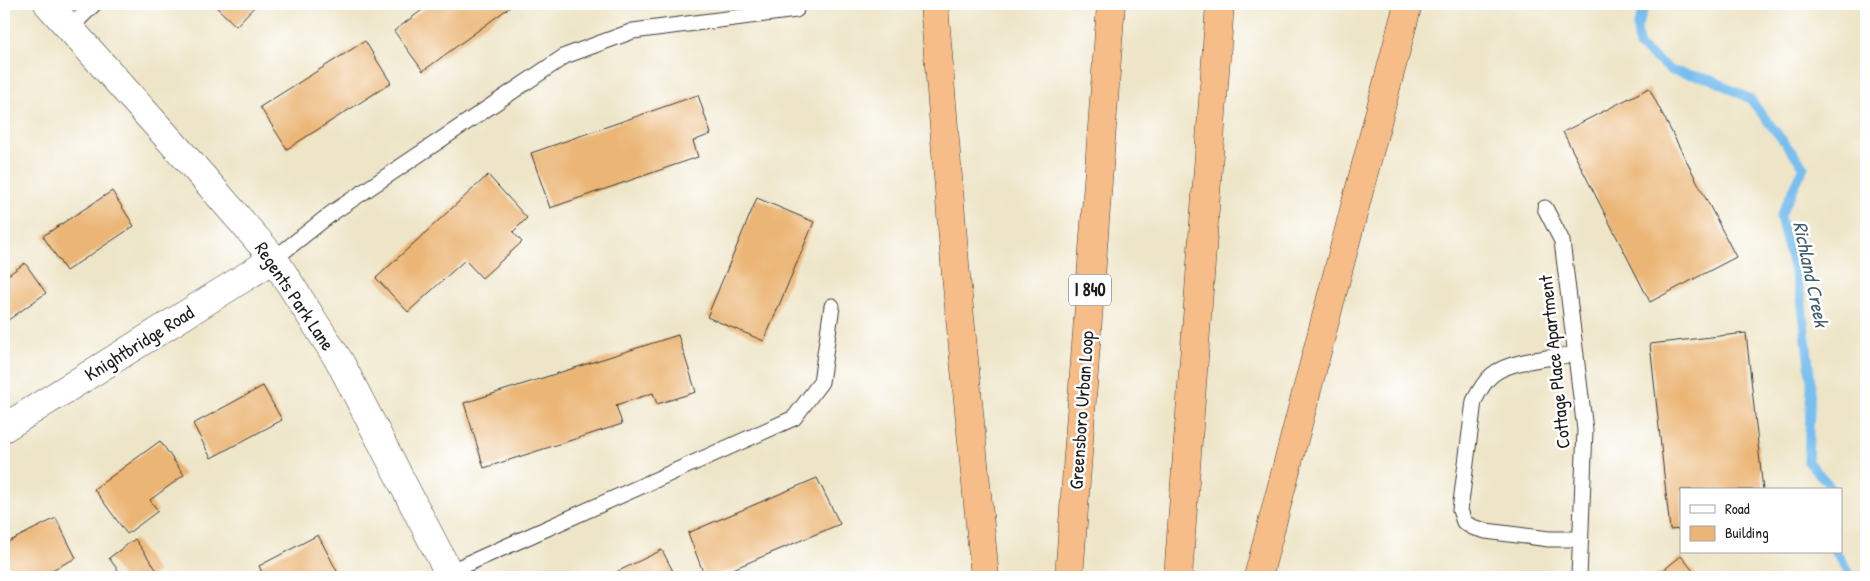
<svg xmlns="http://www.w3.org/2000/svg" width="1870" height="581" font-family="'Patrick Hand',sans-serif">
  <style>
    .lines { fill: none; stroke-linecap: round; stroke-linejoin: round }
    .stream { stroke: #78beef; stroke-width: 9 }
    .building { fill: #ebb575 }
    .service-casing { stroke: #3c3a36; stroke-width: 17 }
    .minor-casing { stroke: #3c3a36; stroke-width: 29 }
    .motorway-casing { stroke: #3c3a36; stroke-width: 29 }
    .service { stroke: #fff; stroke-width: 15 }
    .minor { stroke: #fff; stroke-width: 28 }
    .motorway { stroke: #f7bd88; stroke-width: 28 }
    .labels { text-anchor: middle; stroke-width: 5; stroke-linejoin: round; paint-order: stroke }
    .shield { fill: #fff; stroke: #606060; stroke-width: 1 }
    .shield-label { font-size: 18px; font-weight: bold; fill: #1c1c1c }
    .street-label { font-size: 19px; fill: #1c1c1c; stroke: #fff }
    .water-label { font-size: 20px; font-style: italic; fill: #415d70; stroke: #fff }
  </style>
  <rect width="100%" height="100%" fill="#fff"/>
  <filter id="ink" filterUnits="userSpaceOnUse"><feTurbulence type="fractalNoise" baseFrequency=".02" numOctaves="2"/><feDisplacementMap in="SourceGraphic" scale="10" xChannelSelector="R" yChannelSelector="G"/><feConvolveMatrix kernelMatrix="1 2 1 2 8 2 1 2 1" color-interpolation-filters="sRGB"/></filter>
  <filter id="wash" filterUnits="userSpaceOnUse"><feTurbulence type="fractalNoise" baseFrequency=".0096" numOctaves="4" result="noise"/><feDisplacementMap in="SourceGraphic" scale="20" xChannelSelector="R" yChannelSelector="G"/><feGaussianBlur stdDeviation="1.12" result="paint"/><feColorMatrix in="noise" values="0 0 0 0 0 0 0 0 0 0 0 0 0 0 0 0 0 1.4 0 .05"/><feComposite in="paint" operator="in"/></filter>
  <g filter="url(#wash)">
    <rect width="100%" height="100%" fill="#eee5c8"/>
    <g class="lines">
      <!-- stream -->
      <path class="stream" d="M1646 4 1637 27 1639 46 1672 71 1711 79 1750 99 1804 167 1780 217 1801 297 1811 382 1808 462 1834 490
        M1836 552 1852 577"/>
    </g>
    <g id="blocks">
      <!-- building -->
      <path class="building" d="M213 4H257L236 26Z
        M430 4H514L423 71 394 31Z
        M365 41 391 83 287 149 260 107Z
        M1649 88 1736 257 1650 302 1563 132Z
        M698 95 711 134 693 141 698 157 550 208 531 153Z
        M488 175 527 218 513 232 522 242 482 278 465 260 408 312 376 278Z
        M112 191 134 226 66 271 43 236Z
        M757 198 814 222 764 341 707 317Z
        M25 263 46 293 4 323V278Z
        M1746 333 1763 490H1681V529L1670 530 1650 344Z
        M678 335 696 392 657 404 653 393 616 405 622 424 484 468 464 403Z
        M263 386 282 420 211 458 193 424Z
        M160 441 184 475 150 500 158 511 127 534 94 489Z
        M817 478 840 524 714 577H705L688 533Z
        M56 518 76 558 38 577H4V544Z
        M318 535 340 577H264L259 566Z
        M135 539 158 572 151 577H123L109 558Z
        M662 550 676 577H606Z
        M1681 556 1698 577H1655Z"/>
    </g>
  </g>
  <g filter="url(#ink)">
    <use href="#blocks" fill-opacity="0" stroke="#3c3a36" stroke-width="1"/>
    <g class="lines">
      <!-- service casing -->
      <g class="service-casing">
        <path id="service" d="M70 28 94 4
          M1545 208 1562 241 1585 430 1579 577
          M274 259 332 213 565 56 633 31 796 10
          M1576 354C1553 358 1509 360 1492 375 1484 382 1479 391 1474 401L1460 510 1464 522 1472 527 1486 531 1549 539H1580
          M449 572 794 418 821 382 832 306"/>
      </g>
      <!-- minor casing -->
      <g class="minor-casing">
        <path id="minor" d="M48 4 203 177 274 259 340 362 451 577
          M4 428 274 259"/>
      </g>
      <!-- motorway casing -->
      <g class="motorway-casing">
        <path id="motorway" d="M934 4 956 276 985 577
          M1069 577 1111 4
          M1178 577 1220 4
          M1258 577 1408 4"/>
      </g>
      <!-- service -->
      <use href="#service" class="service"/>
      <!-- minor -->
      <use href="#minor" class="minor"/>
      <!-- motorway -->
      <use href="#motorway" class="motorway"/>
    </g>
  </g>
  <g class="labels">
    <!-- shield labels -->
    <rect class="shield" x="1069" y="274.5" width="42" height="31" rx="4"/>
    <g class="shield-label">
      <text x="1090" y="296">I 840</text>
    </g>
    <!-- street labels -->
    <g class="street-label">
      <text transform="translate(295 296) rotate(56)" y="7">Regents Park Lane</text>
      <text transform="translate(139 343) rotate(-32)" y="7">Knightbridge Road</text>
      <text transform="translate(1554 362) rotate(-96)" y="7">Cottage Place Apartment</text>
      <text transform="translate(1081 410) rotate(-86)" y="7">Greensboro Urban Loop</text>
    </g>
    <!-- water labels -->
    <g class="water-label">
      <text transform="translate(1811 274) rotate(78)" y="7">Richland Creek</text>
    </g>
  </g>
  <!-- margin -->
  <rect width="1870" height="581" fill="none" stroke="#fff" stroke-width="20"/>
  <!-- legend -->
  <rect x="1680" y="488" width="162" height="65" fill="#ffffff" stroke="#a4a4a4"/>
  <rect x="1690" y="505" width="25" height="8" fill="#ffffff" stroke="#a4a4a4"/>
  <text x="1725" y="514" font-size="15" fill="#1c1c1c">Road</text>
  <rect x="1690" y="526" width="25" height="15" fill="#ebb575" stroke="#a4a4a4"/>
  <text x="1725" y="538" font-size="15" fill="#1c1c1c">Building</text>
</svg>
